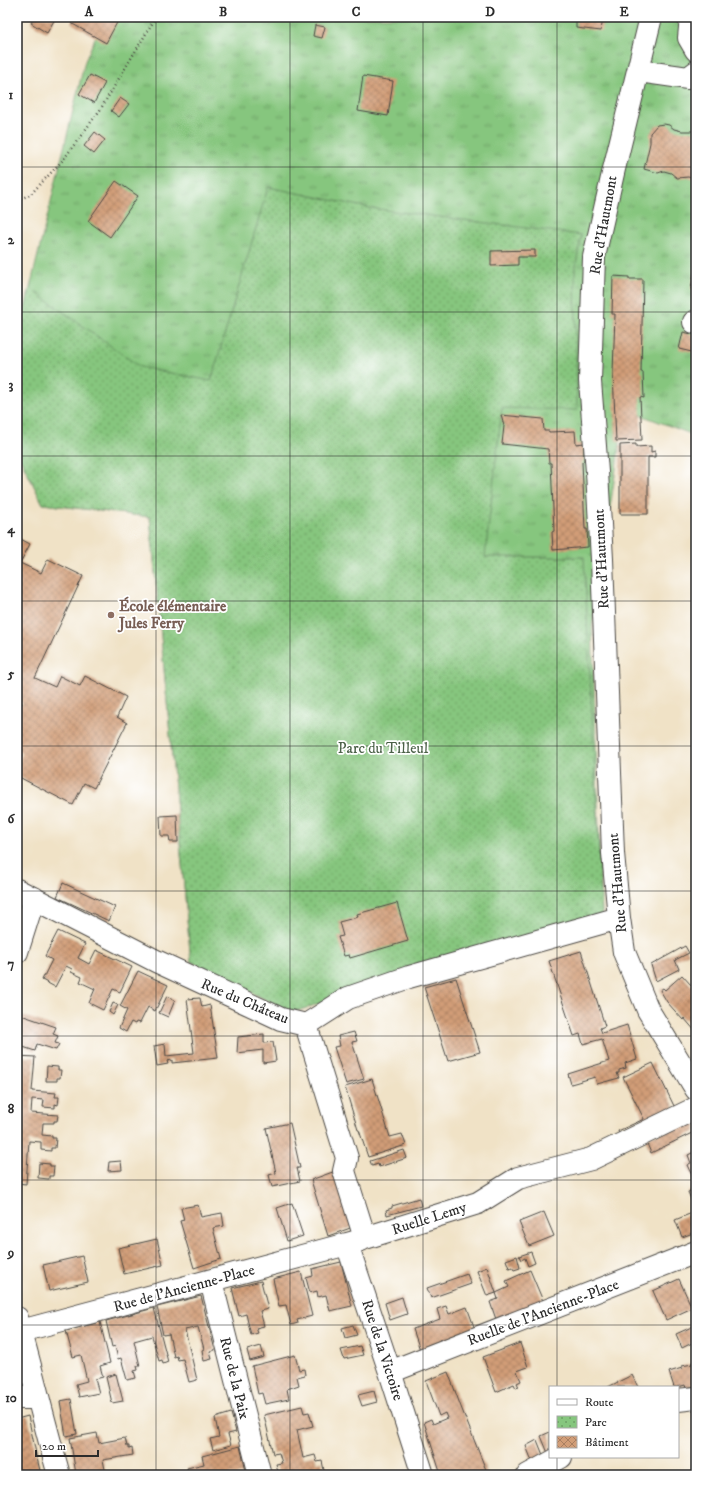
<svg xmlns="http://www.w3.org/2000/svg" width="713" height="1492" font-family="'IM FELL DW Pica',serif">
  <style>
    .grass { fill: url(#grass-tufts); stroke: #587854 }
    .park { fill: url(#park-dots); stroke: #587854 }
    .building { fill: url(#building-cross-hatch) }
    .lines { fill: none; stroke-linecap: round; stroke-linejoin: round }
    .minor-casing { stroke: #494642; stroke-width: 24 }
    .path { stroke: #494642; stroke-width: 2.5; stroke-dasharray: 1 3; stroke-linecap: butt }
    .minor { stroke: #fff; stroke-width: 22 }
    .grid { fill: none; stroke: #2b2b2b; stroke-width: 1; stroke-opacity: 0.55 }
    .education-dot { fill: #8d6e63; stroke: #fff; stroke-width: 1.5 }
    .labels { text-anchor: middle; stroke-width: 3.5; stroke-linejoin: round; paint-order: stroke }
    .street-label { font-size: 15px; fill: #2b2b2b; stroke: #fff }
    .education-label { font-size: 15px; font-weight: bold; fill: #785e54; stroke: #fff; text-anchor: start }
    .park-label { font-size: 15px; fill: #4b6148; stroke: #fff }
    .neatline { fill: none; stroke: #2b2b2b; stroke-width: 1.5 }
    .grid-label { font-size: 13px; text-anchor: middle; font-weight: bold; fill: #2b2b2b }
  </style>
  <defs>
    <pattern id="grass-tufts" width="24" height="20" patternUnits="userSpaceOnUse"><rect width="24" height="20" fill="#86c67e"/><path d="M3 7l-1-3M5 7V3M7 7l1-3M15 17l-1-3M17 17v-4M19 17l1-3" fill="none" stroke="#6ea167"/></pattern>
    <pattern id="park-dots" width="8" height="8" patternUnits="userSpaceOnUse"><rect width="8" height="8" fill="#86c67e"/><path d="M2 2h.1M6 6h.1" fill="none" stroke="#6ea167" stroke-width="1.8" stroke-linecap="round"/></pattern>
    <pattern id="building-cross-hatch" width="8" height="8" patternUnits="userSpaceOnUse"><rect width="8" height="8" fill="#d19d77"/><path d="M0 0l8 8M0 8l8-8" fill="none" stroke="#aa8062"/></pattern>
  </defs>
  <rect width="100%" height="100%" fill="#fff"/>
  <filter id="ink" filterUnits="userSpaceOnUse"><feTurbulence type="fractalNoise" baseFrequency=".025" numOctaves="2"/><feDisplacementMap in="SourceGraphic" scale="8" xChannelSelector="R" yChannelSelector="G"/><feConvolveMatrix kernelMatrix="1 2 1 2 8 2 1 2 1" color-interpolation-filters="sRGB"/></filter>
  <filter id="wash" filterUnits="userSpaceOnUse"><feTurbulence type="fractalNoise" baseFrequency=".012" numOctaves="4" result="noise"/><feDisplacementMap in="SourceGraphic" scale="16" xChannelSelector="R" yChannelSelector="G"/><feGaussianBlur stdDeviation="0.9" result="paint"/><feColorMatrix in="noise" values="0 0 0 0 0 0 0 0 0 0 0 0 0 0 0 0 0 1.4 0 .05"/><feComposite in="paint" operator="in"/></filter>
  <g filter="url(#wash)">
    <rect width="100%" height="100%" fill="#f0e2c6"/>
    <!-- grass -->
    <path class="grass" d="M104 17H696V436L625 409 592 627 602 915 385 853 191 962 150 517 43 504 17 452V341L85 61Z"/>
    <!-- park -->
    <path class="park" d="M268 187 370 208 581 235 575 271 577 410 502 408 485 557H584L602 915 422 968 292 1013 191 962 150 517 43 504 17 452V341L30 288 140 367 211 381Z"/>
    <g id="blocks">
      <!-- building -->
      <path class="building" d="M34 17H56L47 33 31 23Z
        M74 17H120L106 43 71 23Z
        M565 17H603L601 31 576 28V20Z
        M315 25 325 27 322 38 313 36Z
        M90 75 105 83 94 103 79 94Z
        M363 76 393 81 388 116 358 111Z
        M120 98 129 104 119 117 111 111Z
        M664 124 669 125 674 129 682 131H693L696 133V179L688 177 677 178 671 173 664 171 658 173 644 169 650 143V133L657 125Z
        M95 132 105 140 94 154 84 146Z
        M116 181 138 196 110 237 88 221Z
        M535 250V257H518V265L491 266V251Z
        M695 270H696V290L691 289Z
        M613 276 629 277V279H643L641 372H643L644 398 640 397 642 440 616 441 613 373 615 314H612Z
        M683 332 696 335V353L679 349Z
        M501 415 543 419 544 431H549V432L575 431 576 444 584 443V461L582 462 585 529H587L588 547 553 550 552 532 554 531 551 463H549L548 449 502 444 504 426Z
        M636 444V447L651 446V452L655 451V457H648V514H620V445Z
        M17 537 30 544 20 563 41 573 48 559 83 576 35 678 55 687 60 676 80 686 85 676 126 697 117 717 127 723 94 788 84 783 73 805 17 776V764L22 754 17 751V713L22 703 17 700Z
        M177 815 178 842H170L169 836H161L160 816Z
        M63 883 115 907 109 921 57 897Z
        M397 903 408 941 350 958 349 955 344 956 338 937 343 936 339 922 358 917 357 914Z
        M58 931 85 944 78 958 89 964 96 950 132 967 120 992 113 989 103 1010 89 1003 95 989 80 982 82 977 71 972 72 969 66 966 55 987 42 980 52 960 45 956Z
        M685 946 689 953 675 960 679 969 656 981 651 965Z
        M581 951 605 1026 600 1028 602 1033 627 1025 637 1059 625 1063 626 1068 619 1070V1073H617L619 1078 597 1084 595 1077 571 1084 568 1074 609 1061 602 1039 583 1044 580 1034 574 1036 549 961Z
        M138 971 168 985 155 1011 148 1007 140 1023 136 1022 135 1024 131 1022 126 1032 119 1028 127 1010 120 1006Z
        M682 975 691 985 692 984 696 988V1032L684 1018 683 1020 667 1002 660 990 663 988 665 990Z
        M456 978 480 1052 448 1061 424 987Z
        M167 996 175 1000 168 1017 159 1013Z
        M200 998 202 1007 210 1005 218 1058 172 1063V1060L167 1061 168 1064 157 1066 154 1046 165 1044 166 1056 194 1053 187 999Z
        M113 1003 118 1005 113 1015 109 1012Z
        M18 1014 56 1027 53 1034 58 1036 55 1043 59 1044 56 1050 37 1044 35 1051 17 1045Z
        M354 1032 357 1041 352 1042 364 1079 346 1084 334 1047 340 1046 338 1036Z
        M264 1034V1043L273 1042 276 1061 263 1063V1050L237 1053 238 1037Z
        M17 1056 35 1057 32 1091 56 1093 55 1097H59L58 1105 55 1104V1108L43 1107 44 1100 32 1099 31 1113 58 1115 57 1121H54V1123H43L42 1135 52 1136V1138H56L55 1148H51V1151L41 1150V1142L29 1141 26 1184 17 1183Z
        M653 1063 676 1110 620 1136 618 1131 644 1119 623 1077Z
        M47 1066 58 1067V1070H61L60 1078H57V1081H46Z
        M372 1079 390 1137 402 1134 406 1145 368 1157 359 1130H358L345 1087Z
        M696 1117V1131L651 1153 645 1139Z
        M290 1123 300 1168H297L300 1181 272 1187 269 1175 276 1173 266 1128Z
        M404 1150 407 1158 379 1167 378 1164 372 1166 370 1161Z
        M696 1151V1184L687 1165 691 1163 688 1155Z
        M121 1161 122 1170 108 1171 109 1162Z
        M39 1163 50 1164V1166H54L53 1176H49V1179L38 1178Z
        M338 1170 356 1226 328 1236 311 1180Z
        M696 1188V1212L688 1192Z
        M419 1198 421 1206 387 1215 386 1210 392 1208V1206Z
        M292 1203 303 1236 287 1241 277 1208Z
        M198 1205 201 1217 222 1213 224 1226 213 1228 221 1259 194 1268 180 1221 184 1220 181 1208Z
        M544 1212 554 1236 529 1246 519 1222Z
        M692 1213 696 1226V1232L682 1237 675 1220Z
        M157 1239 163 1265 124 1274 118 1248Z
        M531 1252 535 1263 528 1266 525 1258 521 1260 519 1256Z
        M82 1256 88 1282 49 1291 43 1265Z
        M517 1256 520 1268 514 1270 512 1267 509 1268 506 1260Z
        M341 1262 352 1306 330 1311 326 1295 318 1297 317 1291 310 1293 306 1278 313 1276 312 1269Z
        M487 1267 496 1293 509 1287 506 1281 530 1270 543 1301 498 1325 490 1302 498 1299 496 1293 487 1296 477 1271Z
        M301 1272 312 1316 297 1320 298 1323 291 1325 286 1305 279 1306 273 1279Z
        M467 1274 471 1284 431 1298 427 1288Z
        M679 1279 692 1308 666 1320 653 1291Z
        M261 1281 268 1309 260 1311 264 1326 256 1328 258 1333 251 1335 246 1314 239 1316 232 1288Z
        M201 1296 215 1350 210 1352 212 1359 204 1361 202 1350 204 1349 198 1327 185 1330 197 1380 189 1382 183 1359 178 1360 177 1356 174 1357 169 1334 163 1335 157 1307Z
        M402 1297 407 1314 390 1320 385 1303Z
        M446 1306 449 1314 467 1307 476 1332 420 1350 413 1329 440 1319 437 1309Z
        M154 1308 168 1362 163 1364 162 1360 159 1361 152 1336 134 1341 140 1366H137L138 1370 134 1371 136 1378 127 1380 121 1358 118 1359 115 1346 112 1347 106 1321Z
        M100 1322 110 1363 100 1366 103 1377 95 1379 99 1393 79 1397 76 1384 87 1381 81 1355 73 1357 66 1331Z
        M353 1325 357 1335 345 1338 342 1328Z
        M696 1325V1341L682 1348 676 1334Z
        M520 1343 528 1367 517 1371 521 1381 517 1383 519 1387 516 1388 514 1384 496 1392 483 1357Z
        M261 1346 264 1357 250 1361 247 1350Z
        M360 1346 363 1355 344 1359 341 1350Z
        M295 1355 299 1370 304 1369 305 1375 297 1377 299 1385 287 1389 289 1399 265 1404 262 1393 258 1394 252 1366Z
        M692 1362H696V1386L686 1388 685 1385 678 1387H674L669 1372 682 1368V1366L692 1364Z
        M448 1372 461 1407 488 1475H441L424 1422 431 1419 433 1424 447 1418 445 1413 439 1416 426 1381Z
        M116 1374 123 1401 112 1403 106 1377Z
        M632 1375 638 1387H608Z
        M374 1391 377 1402 362 1406 358 1395Z
        M71 1399 77 1434 66 1436 60 1401Z
        M302 1406 304 1413 309 1412 313 1426 297 1430 303 1458 315 1455 317 1462 322 1461 325 1475H279L276 1464 282 1463 279 1453 273 1454 264 1415Z
        M231 1413 236 1432 228 1434 231 1445 213 1450 210 1439 219 1437 215 1418Z
        M28 1416 37 1458 41 1475H17V1419Z
        M550 1432V1452L548 1453 541 1436Z
        M97 1433 99 1443 125 1438 127 1446H129V1449L132 1448 133 1455 103 1460 106 1474 84 1475V1473L76 1474 70 1438Z
        M537 1440 543 1455 532 1461 526 1446Z
        M240 1446 247 1475H201V1473L189 1475 187 1468 204 1464 202 1456Z
        M622 1469 625 1475H609Z"/>
    </g>
  </g>
  <g filter="url(#ink)">
    <use href="#blocks" fill-opacity="0" stroke="#494642" stroke-width="1"/>
    <g class="lines">
      <!-- minor casing -->
      <g class="minor-casing">
        <path id="minor" d="M651 17 614 169 594 257 590 381 597 472 602 559 613 853 619 918 624 952 648 1010 696 1089
          M691 17 689 38 696 50
          M639 71 688 78 696 72
          M694 322H696
          M17 890 156 961 281 1019 306 1025 348 998 409 977 619 918
          M17 952 34 898
          M306 1025 347 1158 344 1171 365 1238 478 1203 518 1178 591 1159 696 1108
          M361 1240 347 1244 390 1372 423 1475
          M211 1281 260 1475
          M17 1318C32 1370 44 1423 59 1475
          M21 1331 347 1244
          M390 1372 696 1252
          M17 1398H38
          M678 1400 696 1398
          M528 1475 561 1457"/>
      </g>
      <!-- path -->
      <path class="path" d="M17 200 30 195 63 160 100 110 156 17"/>
      <!-- minor -->
      <use href="#minor" class="minor"/>
    </g>
  </g>
  <!-- grid -->
  <path class="grid" d="M156 17V1475M290 17V1475M423 17V1475M557 17V1387M17 167H696M17 312H696M17 456H696M17 601H696M17 746H696M17 891H696M17 1036H696M17 1180H696M17 1325H696M557 1457V1475"/>
  <!-- markers -->
  <circle class="education-dot" cx="111" cy="615" r="4"/>
  <g class="labels">
    <!-- street labels -->
    <g class="street-label">
      <text transform="translate(603 225) rotate(-80)" y="5">Rue d'Hautmont</text>
      <text transform="translate(601 559) rotate(-93)" y="5">Rue d'Hautmont</text>
      <text transform="translate(617 883) rotate(-95)" y="5">Rue d'Hautmont</text>
      <text transform="translate(245 1001) rotate(23)" y="5">Rue du Château</text>
      <text transform="translate(429 1218) rotate(-18)" y="5">Ruelle Lemy</text>
      <text transform="translate(184 1288) rotate(-15)" y="5">Rue de l'Ancienne-Place</text>
      <text transform="translate(543 1312) rotate(-21)" y="5">Ruelle de l'Ancienne-Place</text>
      <text transform="translate(383 1350) rotate(72)" y="5">Rue de la Victoire</text>
      <text transform="translate(235 1378) rotate(76)" y="5">Rue de la Paix</text>
    </g>
    <!-- education labels -->
    <g class="education-label">
      <text x="119" y="611">École élémentaire<tspan x="119" dy="17">Jules Ferry</tspan></text>
    </g>
    <!-- park labels -->
    <g class="park-label">
      <text x="383" y="753">Parc du Tilleul</text>
    </g>
  </g>
  <!-- margin -->
  <rect width="713" height="1492" fill="none" stroke="#fff" stroke-width="44"/>
  <!-- legend -->
  <rect x="549" y="1386" width="130" height="72" fill="#ffffff" stroke="#aaaaaa"/>
  <rect x="557" y="1399" width="20" height="6" fill="#ffffff" stroke="#aaaaaa"/>
  <text x="585" y="1406" font-size="12" fill="#2b2b2b">Route</text>
  <rect x="557" y="1416" width="20" height="12" fill="url(#park-dots)" stroke="#aaaaaa"/>
  <text x="585" y="1426" font-size="12" fill="#2b2b2b">Parc</text>
  <rect x="557" y="1436" width="20" height="12" fill="url(#building-cross-hatch)" stroke="#aaaaaa"/>
  <text x="585" y="1446" font-size="12" fill="#2b2b2b">Bâtiment</text>
  <!-- scale -->
  <path d="M36 1450v6h62v-6" fill="none" stroke="#2b2b2b" stroke-width="2"/>
  <text x="42" y="1450" font-size="12" fill="#2b2b2b" stroke="#ffffff" stroke-width="3" paint-order="stroke">20 m</text>
  <rect x="22" y="22" width="669" height="1448" class="neatline"/>
  <g class="grid-label">
    <text x="89" y="16">A</text>
    <text x="223" y="16">B</text>
    <text x="356" y="16">C</text>
    <text x="490" y="16">D</text>
    <text x="624" y="16">E</text>
    <text x="11" y="99">1</text>
    <text x="11" y="244">2</text>
    <text x="11" y="389">3</text>
    <text x="11" y="533">4</text>
    <text x="11" y="678">5</text>
    <text x="11" y="823">6</text>
    <text x="11" y="968">7</text>
    <text x="11" y="1113">8</text>
    <text x="11" y="1257">9</text>
    <text x="11" y="1402">10</text>
  </g>
</svg>
